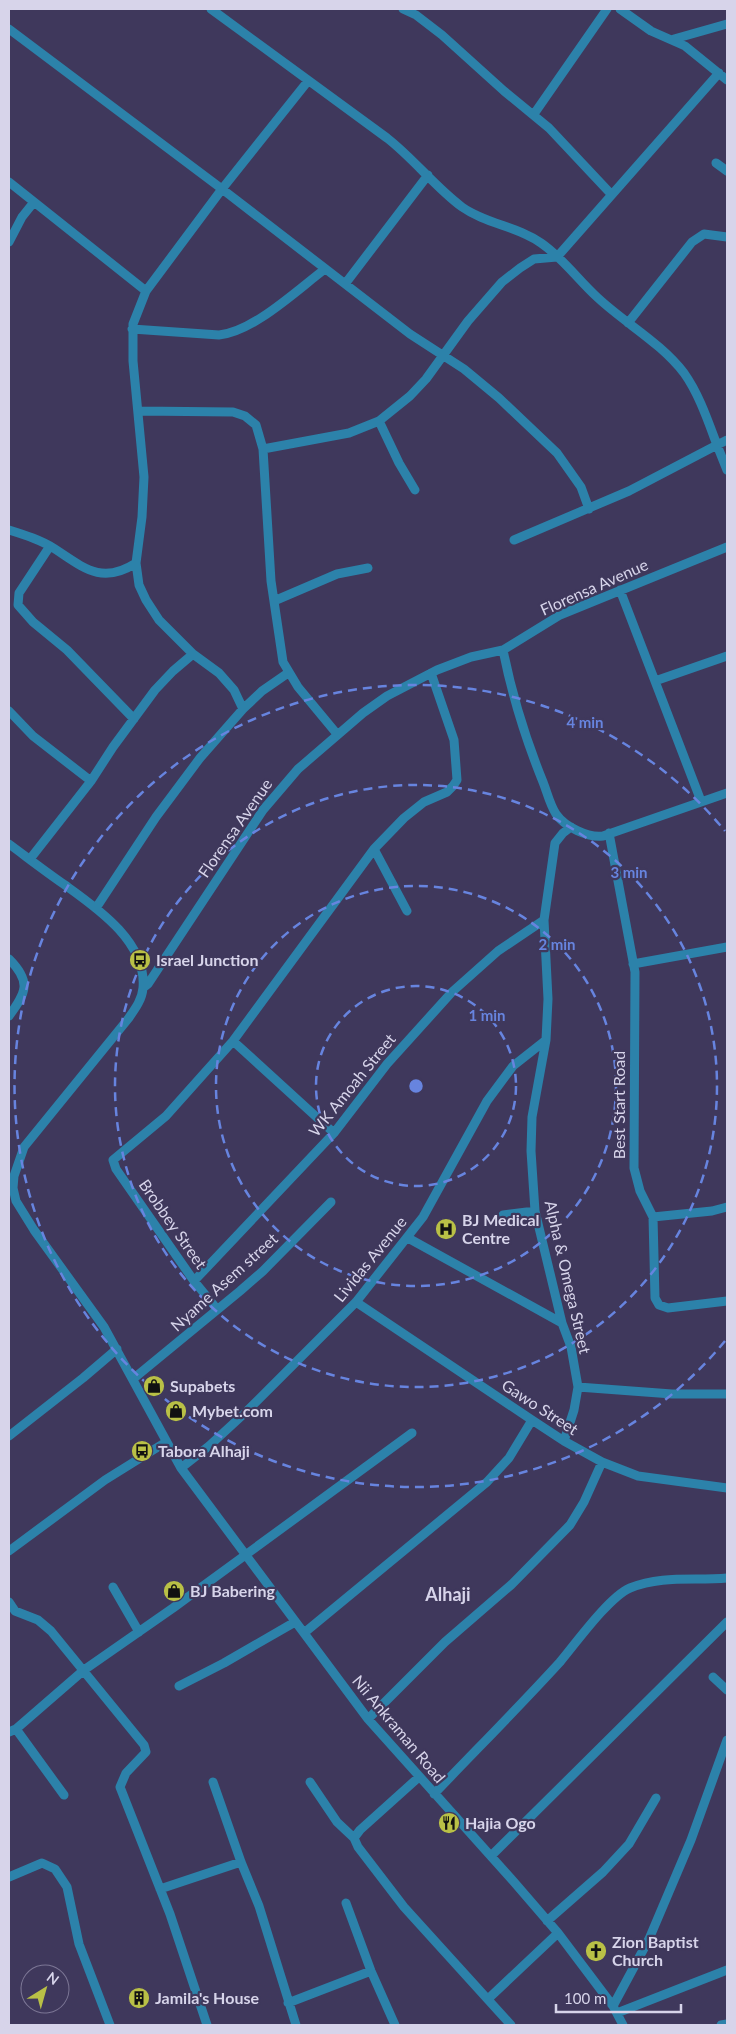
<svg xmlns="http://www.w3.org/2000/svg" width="736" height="2034" font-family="Lato,sans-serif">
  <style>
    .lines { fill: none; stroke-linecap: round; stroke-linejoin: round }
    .minor { stroke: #2c82aa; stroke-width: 9 }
    .ring { fill: none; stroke: #6784df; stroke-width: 2.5; stroke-dasharray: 9 6 }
    .labels { text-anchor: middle; stroke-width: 4.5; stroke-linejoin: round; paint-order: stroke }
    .street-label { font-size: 16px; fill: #d7d4ea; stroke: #3f385c }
    .poi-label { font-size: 16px; font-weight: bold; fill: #d7d4ea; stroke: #3f385c; text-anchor: start }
    .neighbourhood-label { font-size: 18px; font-weight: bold; fill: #d7d4ea; stroke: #3f385c }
    .centre { fill: #6784df; stroke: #3f385c; stroke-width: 2.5 }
    .ring-label { font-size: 15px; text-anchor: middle; font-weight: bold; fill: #6784df; stroke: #3f385c; stroke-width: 4.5; stroke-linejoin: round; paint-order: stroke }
  </style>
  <rect width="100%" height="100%" fill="#3f385c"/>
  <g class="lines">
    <!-- minor -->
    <path class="minor" d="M211 9 387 138C414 159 435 187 462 207 486 224 517 226 541 243 563 258 579 281 598 298 626 324 661 343 684 373 699 394 708 421 717 445L629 491 514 540
      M403 9 416 15 442 35 504 91 549 128 611 194
      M620 9 651 31 685 46 727 80
      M9 29 222 189 410 334 464 369 499 398 557 453 581 487 589 509
      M674 39 727 24
      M534 114 607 9
      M716 163 727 171
      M9 182 146 291
      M9 242 22 217 34 202
      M345 284 428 175
      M628 323 692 242 704 234 727 237
      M132 329 219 335C253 332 297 290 325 269
      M139 411 233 412 245 416 256 425 263 449 271 581 283 662 298 687 337 734
      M379 421 399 463 415 490
      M727 440 717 445 727 470
      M263 449 349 433 379 421 410 396 426 379 468 321 502 282 520 268 534 259 557 257 719 73
      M9 530C25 535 41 540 55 549 84 568 102 585 136 563
      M50 546 19 593 18 605 33 622 67 650 134 719
      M620 590 701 801
      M274 601 337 574 368 568
      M503 650C512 695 526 740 543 782 547 792 550 805 556 814 565 827 588 838 603 836L727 793
      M655 681 727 656
      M243 709 234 690 219 673 193 654 159 620 146 600 139 585 136 563 142 517 144 477 133 361V324L146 291 222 189 308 81
      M9 711 33 736 91 781
      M609 833 635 972 634 1168 640 1191 653 1217 655 1298 659 1305 668 1308 727 1301
      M9 844C28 858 46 872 65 885 97 908 147 942 143 988 142 1000 135 1009 128 1019L24 1147 14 1176 13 1188 16 1201 34 1230 104 1327 181 1468 368 1719 514 1882 558 1933 613 2006 623 2025
      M374 849 407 911
      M30 859 91 781 113 747 155 690 173 671 193 654
      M96 908 156 817 200 758 243 709 262 691 288 673
      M9 959C32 982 26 993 9 1016
      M633 964 727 947
      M143 988 148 984 263 810 298 769 363 713 387 696 437 670 471 657 503 650 560 615 727 547
      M233 1041 334 1133
      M503 1215 535 1211
      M653 1217 712 1211 727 1207
      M408 1238 562 1323
      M194 1281 334 1133 387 1064 452 992 498 951 544 920
      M356 1302 532 1420 564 1441 602 1462 638 1476 727 1488
      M217 1309 194 1281 116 1169 113 1160 166 1116 233 1041 374 849 404 818 424 802 447 792 453 786 457 780 454 740 431 673
      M133 1379 240 1291 263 1271 331 1202
      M578 1387 672 1394H727
      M9 1436 83 1378 117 1349
      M564 1441 574 1410 578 1387 571 1347 562 1323 535 1211 531 1151 532 1117 546 1040 548 999 544 920 555 843 563 833 571 827
      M181 1468 209 1446 247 1411 356 1302 423 1217 487 1101 513 1066 546 1040
      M9 1551 105 1480 166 1442
      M113 1587 139 1632
      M9 1602 15 1611 38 1620 51 1631 144 1745 146 1752 126 1773 120 1787 170 1914 207 2025
      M304 1633 487 1482 509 1458 532 1420
      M713 1677 727 1690
      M179 1686 224 1663 295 1622
      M368 1719 445 1642 511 1585 570 1525 584 1502 602 1462
      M16 1729 64 1795
      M9 1732 16 1729 84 1670 173 1608 412 1433
      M419 1777 360 1830 354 1838 358 1847 404 1907 511 2025
      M213 1782 241 1862 259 1906 296 2025
      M310 1782 337 1822 354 1838
      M434 1794C476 1750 519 1707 560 1662 576 1643 609 1597 630 1588 662 1575 694 1581 727 1578
      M491 1856 727 1622
      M9 1877 42 1863 55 1869 67 1887 79 1944 110 2025
      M160 1889 241 1862
      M346 1903 371 1971 395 2025
      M547 1921 603 1872 629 1844 656 1798
      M488 1999 558 1933
      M288 2003 371 1971
      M613 2006 649 1939 691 1840 727 1740
      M617 2013 727 1970
      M721 2025 727 2024"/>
  </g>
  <!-- distance rings -->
  <g class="ring">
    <circle cx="416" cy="1086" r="100"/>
    <circle cx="416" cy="1086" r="200"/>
    <circle cx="416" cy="1086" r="301"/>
    <path d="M725 1341A401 401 0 1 1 725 831"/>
  </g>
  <!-- icons -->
  <defs>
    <g id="bus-disc" transform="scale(1.125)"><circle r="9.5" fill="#b9c046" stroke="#3f385c"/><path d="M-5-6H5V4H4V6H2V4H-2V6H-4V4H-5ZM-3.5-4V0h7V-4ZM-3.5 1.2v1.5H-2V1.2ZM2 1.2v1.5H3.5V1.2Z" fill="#111"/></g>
    <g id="hospital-disc" transform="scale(1.125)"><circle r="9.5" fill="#b9c046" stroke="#3f385c"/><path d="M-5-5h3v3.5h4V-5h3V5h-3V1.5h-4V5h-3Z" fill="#111"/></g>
    <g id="shop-disc" transform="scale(1.125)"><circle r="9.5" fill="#b9c046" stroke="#3f385c"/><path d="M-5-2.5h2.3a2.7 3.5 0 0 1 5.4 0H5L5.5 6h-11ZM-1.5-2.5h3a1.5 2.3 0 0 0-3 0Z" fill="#111"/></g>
    <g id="restaurant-disc" transform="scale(1.125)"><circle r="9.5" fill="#b9c046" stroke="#3f385c"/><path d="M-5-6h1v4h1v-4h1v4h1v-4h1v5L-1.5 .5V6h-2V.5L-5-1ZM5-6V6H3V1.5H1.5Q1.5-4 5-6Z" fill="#111"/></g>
    <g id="church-disc" transform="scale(1.125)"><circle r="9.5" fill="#b9c046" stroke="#3f385c"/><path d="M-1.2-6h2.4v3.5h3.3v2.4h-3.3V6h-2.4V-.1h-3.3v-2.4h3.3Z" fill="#111"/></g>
    <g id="building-disc" transform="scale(1.125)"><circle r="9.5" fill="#b9c046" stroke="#3f385c"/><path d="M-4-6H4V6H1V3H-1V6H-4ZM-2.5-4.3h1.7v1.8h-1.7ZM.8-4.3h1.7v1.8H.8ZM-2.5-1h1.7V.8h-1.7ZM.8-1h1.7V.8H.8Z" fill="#111"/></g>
  </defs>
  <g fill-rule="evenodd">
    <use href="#bus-disc" x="140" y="960"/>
    <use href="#hospital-disc" x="446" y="1229"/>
    <use href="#shop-disc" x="154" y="1386"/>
    <use href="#shop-disc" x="176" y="1411"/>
    <use href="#bus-disc" x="142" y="1451"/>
    <use href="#shop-disc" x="174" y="1591"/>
    <use href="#restaurant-disc" x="449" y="1823"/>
    <use href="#church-disc" x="596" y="1951"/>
    <use href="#building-disc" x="139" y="1998"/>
  </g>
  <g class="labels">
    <!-- street labels -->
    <g class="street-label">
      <text transform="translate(594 587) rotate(-24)" y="6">Florensa Avenue</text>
      <text transform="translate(235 828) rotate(-55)" y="6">Florensa Avenue</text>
      <text transform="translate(352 1085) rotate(-51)" y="6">WK Amoah Street</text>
      <text transform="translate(619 1105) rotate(-90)" y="6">Best Start Road</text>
      <text transform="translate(173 1224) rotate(55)" y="6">Brobbey Street</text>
      <text transform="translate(370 1259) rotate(-51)" y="6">Lividas Avenue</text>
      <text transform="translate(568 1277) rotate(77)" y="6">Alpha &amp; Omega Street</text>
      <text transform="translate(224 1282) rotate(-42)" y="6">Nyame Asem street</text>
      <text transform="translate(540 1407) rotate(33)" y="6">Gawo Street</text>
      <text transform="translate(399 1729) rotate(50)" y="6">Nii Ankraman Road</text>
    </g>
    <!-- poi labels -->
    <g class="poi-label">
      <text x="156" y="966">Israel Junction</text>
      <text x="462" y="1226">BJ Medical<tspan x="462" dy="18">Centre</tspan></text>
      <text x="170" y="1392">Supabets</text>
      <text x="192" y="1417">Mybet.com</text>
      <text x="158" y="1457">Tabora Alhaji</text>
      <text x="190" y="1597">BJ Babering</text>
      <text x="465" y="1829">Hajia Ogo</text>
      <text x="612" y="1948">Zion Baptist<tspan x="612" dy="18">Church</tspan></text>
      <text x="155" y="2004">Jamila's House</text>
    </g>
    <!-- neighbourhood labels -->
    <g class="neighbourhood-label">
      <text x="448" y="1601">Alhaji</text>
    </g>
  </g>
  <circle cx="416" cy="1086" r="8" class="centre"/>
  <g class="ring-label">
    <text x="585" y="728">4 min</text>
    <text x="629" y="878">3 min</text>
    <text x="557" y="950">2 min</text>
    <text x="487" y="1021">1 min</text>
  </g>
  <!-- border -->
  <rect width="736" height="2034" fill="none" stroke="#d7d4ea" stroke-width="20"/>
  <!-- north arrow -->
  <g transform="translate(45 1989) rotate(37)"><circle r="24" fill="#3f385c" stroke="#7c7695"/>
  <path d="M0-4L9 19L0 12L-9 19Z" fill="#b9c046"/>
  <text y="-8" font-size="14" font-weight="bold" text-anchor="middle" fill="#d7d4ea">N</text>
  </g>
  <!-- scale -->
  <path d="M556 2004v8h125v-8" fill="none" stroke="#d7d4ea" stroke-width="2.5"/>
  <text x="564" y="2004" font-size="15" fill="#d7d4ea" stroke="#3f385c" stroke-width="4" paint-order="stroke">100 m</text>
</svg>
